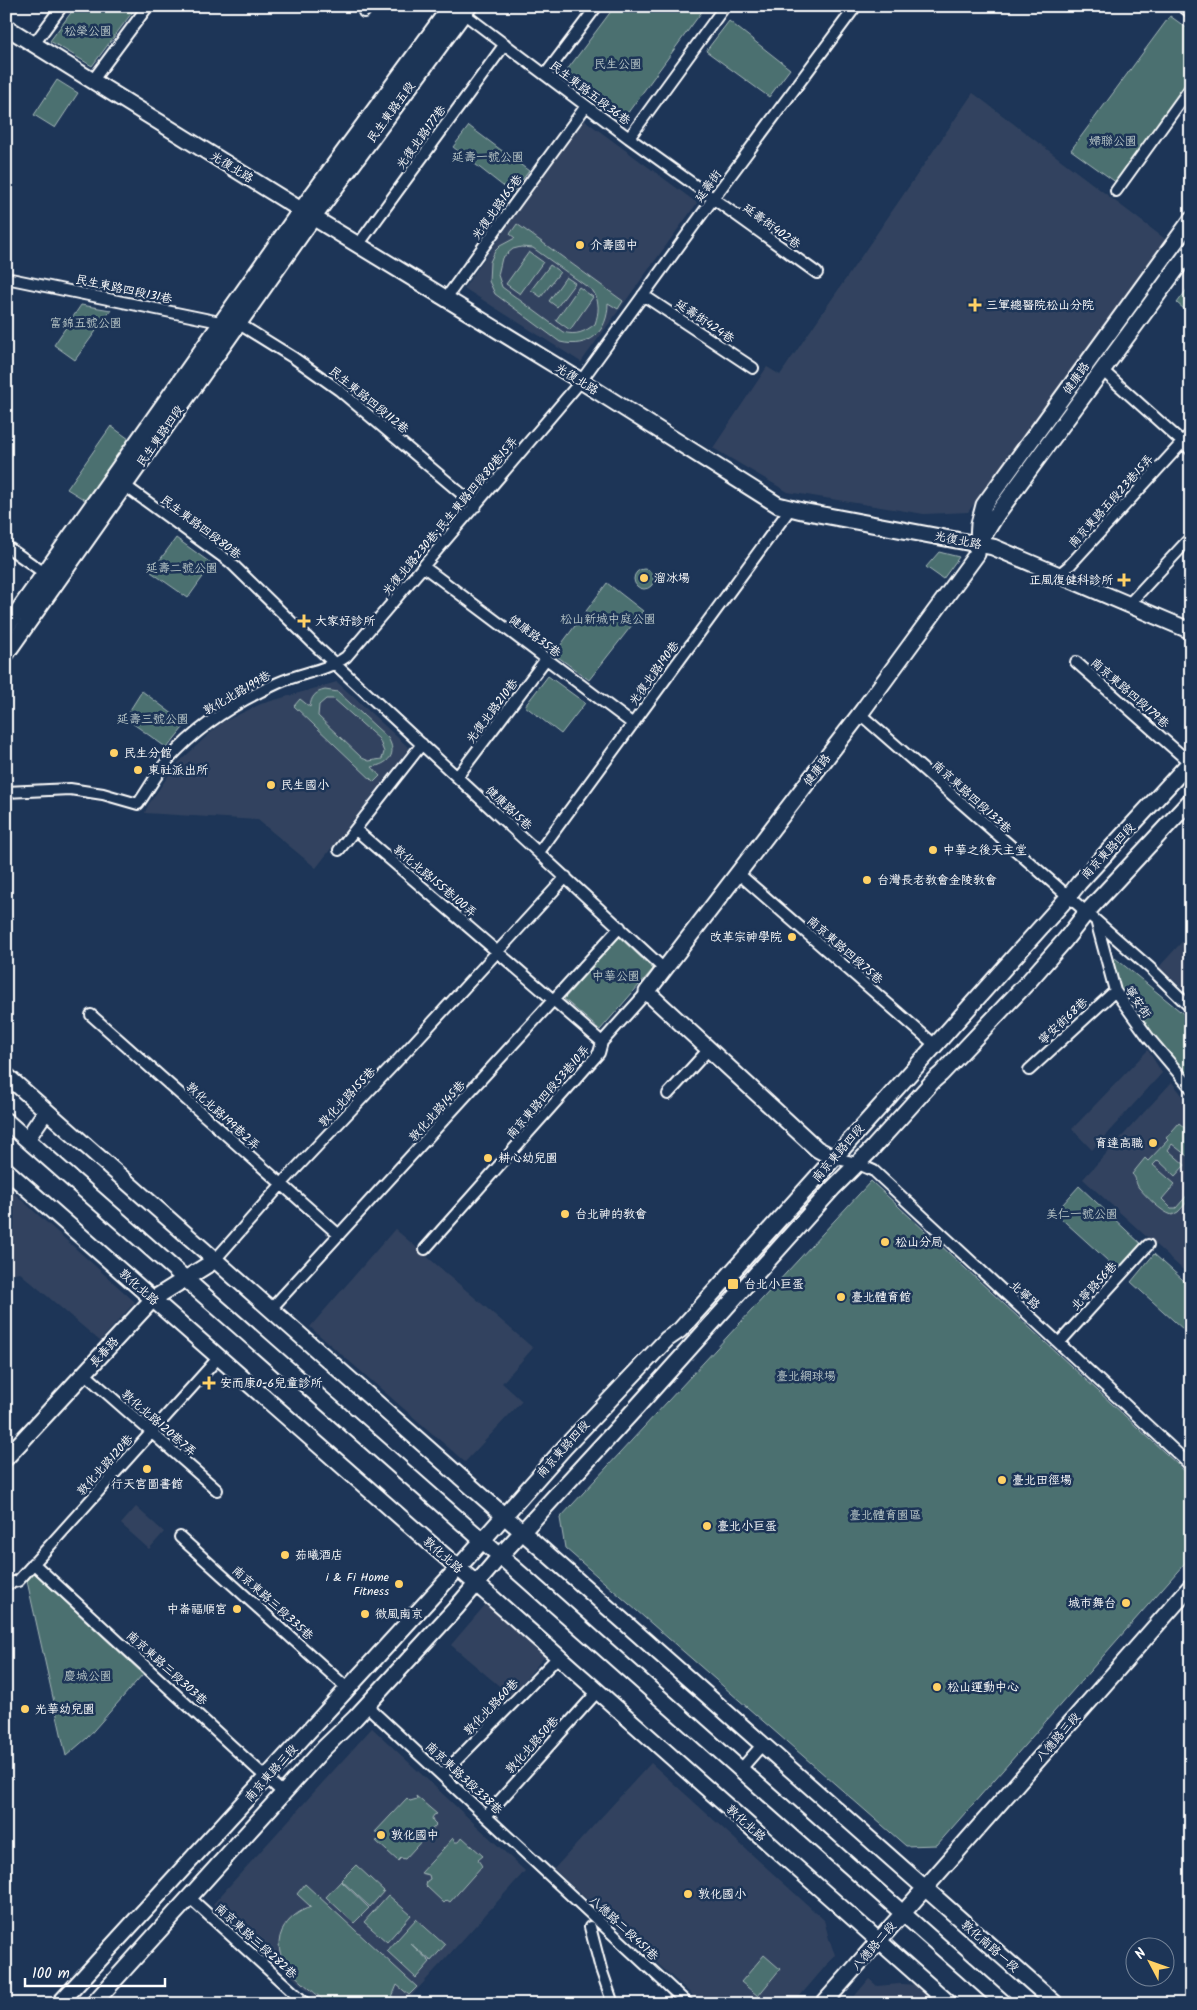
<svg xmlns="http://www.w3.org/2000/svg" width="1197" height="2010" font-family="Kalam,'LXGW WenKai TC',sans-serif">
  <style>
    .built { fill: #33435f }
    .green { fill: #4b6f70; stroke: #a5b7b8; fill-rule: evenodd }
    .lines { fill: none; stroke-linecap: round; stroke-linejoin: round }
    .street-casing { stroke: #fff; stroke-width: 14 }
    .secondary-casing { stroke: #fff; stroke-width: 19 }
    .street { stroke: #1d3557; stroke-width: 10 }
    .secondary { stroke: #1d3557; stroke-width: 15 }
    .poi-dot { fill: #ffd166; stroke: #1d3557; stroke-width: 2 }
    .labels { text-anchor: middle; stroke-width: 5; stroke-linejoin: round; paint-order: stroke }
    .park-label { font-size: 12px; fill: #b7c5c6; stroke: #1d3557 }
    .street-label { font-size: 12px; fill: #fff; stroke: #1d3557 }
    .poi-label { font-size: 12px; fill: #fff; stroke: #1d3557; text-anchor: start }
  </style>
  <rect width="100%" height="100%" fill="#1d3557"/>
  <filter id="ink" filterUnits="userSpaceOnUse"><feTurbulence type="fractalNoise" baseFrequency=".02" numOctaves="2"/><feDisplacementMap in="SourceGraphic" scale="10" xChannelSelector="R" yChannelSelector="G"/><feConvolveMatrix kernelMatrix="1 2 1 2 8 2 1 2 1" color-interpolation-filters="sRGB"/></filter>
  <g filter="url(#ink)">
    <!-- built -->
    <path class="built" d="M973 93 1169 242 968 512 924 514 788 492 713 448 767 367 780 375Z
      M583 119 697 203 581 362 464 288Z
      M337 682 409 748 316 868 258 820 145 813 148 805 176 765 221 723 261 704Z
      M1191 932V997L1159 967Z
      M1148 1050 1162 1073 1092 1150 1072 1129Z
      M1172 1082 1191 1107V1277L1083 1179Z
      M6 1186 135 1302 100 1341 19 1272 10 1274 6 1277Z
      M395 1229 533 1348 502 1383 522 1401 465 1462 310 1327Z
      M136 1507 164 1532 149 1549 121 1524Z
      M486 1604 546 1655 511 1696 451 1645Z
      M372 1728 525 1871 404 2004H322L213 1904Z
      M651 1763 824 1920 829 1939 835 1955 793 2004H702L554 1869Z
      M869 1979 877 1986 900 1984 919 1985 938 2004H848Z"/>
    <!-- green -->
    <path class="green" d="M76 6H137L92 66 50 41Z
      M615 6H706L624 118 564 74Z
      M1170 16 1191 31V84L1117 183 1071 150Z
      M729 21 790 69 769 97 706 51Z
      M57 80 78 93 55 128 34 115Z
      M469 126 529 171 512 193 453 147Z
      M517 224 623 301 618 309 608 303C608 332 589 349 560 342L495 294 489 281 490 262 495 251 500 246 515 238 510 234ZM521 247 533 248 593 291C600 302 599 312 595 324 585 332 576 336 563 332L502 287 498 275 502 258 513 249Z
      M529 252 543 262 520 294 506 284Z
      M550 265 560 272 541 297 531 290Z
      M566 277 575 283 557 307 549 301Z
      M1191 284V315L1177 303Z
      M579 287 593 297 570 330 556 320Z
      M81 305 111 310 75 360 54 345Z
      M111 426 129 439 85 500 67 489Z
      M176 538 212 564 188 598 151 572Z
      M939 552 959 557 943 579 926 567Z
      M634 579a10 10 0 1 1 20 0a10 10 0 1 1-20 0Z
      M607 583 643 611 589 680 554 654Z
      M548 676 585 703 561 734 525 706Z
      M325 690 338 692 388 738C398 755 388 764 372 767L380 776 374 782 294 706 300 699 310 707C311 697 315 692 325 690ZM326 699H334L379 739 384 752 382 759 369 761 362 758 318 716 319 705Z
      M142 691 186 724 167 748 125 718Z
      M619 937 653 969 600 1030 564 999Z
      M1115 958 1191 1020V1080L1172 1059 1121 990 1111 960Z
      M1179 1123 1191 1133V1159L1172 1144 1168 1150 1185 1165 1175 1176 1158 1160 1153 1165 1175 1184 1162 1199 1171 1208H1176L1191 1191V1198L1178 1212 1172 1215C1161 1212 1146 1196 1139 1188 1135 1183 1137 1178 1132 1174L1145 1158 1148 1161 1168 1140 1166 1138Z
      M871 1181 1191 1477V1556L937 1845 906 1846 565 1548 560 1518Z
      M1079 1186 1141 1244 1118 1270 1055 1213Z
      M1154 1254 1191 1287V1322L1184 1330 1131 1282Z
      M34 1573 143 1674 87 1738 66 1756 27 1581Z
      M416 1796 437 1814 434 1815 432 1818 433 1822 436 1825 405 1859 401 1858 398 1861 376 1841 384 1839V1833L375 1832 407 1798 410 1801 417 1799Z
      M462 1837 483 1856 478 1860 482 1866 450 1902 447 1900 444 1903 426 1886 427 1881 430 1879 429 1875 421 1873 453 1838 455 1842H458Z
      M356 1865 384 1891 370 1907 341 1880Z
      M341 1881 369 1908 354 1923 326 1897Z
      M305 1884 417 1987 409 1995 397 1985 389 2004H328C307 1985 268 1962 282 1931 288 1919 298 1911 311 1907L297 1894Z
      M388 1895 411 1915 387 1942 364 1922Z
      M416 1919 445 1945 431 1961 410 1943 430 1962 416 1978 387 1951Z
      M764 1955 780 1969 758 1996 741 1982Z"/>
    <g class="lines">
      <!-- street casing -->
      <g class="street-casing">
        <path id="street" d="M1182 6 1191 13
          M459 10 629 138 817 273
          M364 12 368 6
          M34 44 62 6
          M545 75 597 6
          M93 80 148 6
          M629 138 725 6
          M1116 191 1191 87
          M358 245 505 44
          M6 278 244 327 294 358 339 390 476 506
          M643 295 753 368
          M446 298 586 106
          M1102 370 1191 450
          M120 482 230 562 320 650 665 970
          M6 546 50 577
          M424 567 633 724
          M1058 575 1069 566 1191 433
          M1128 605 1191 537
          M1076 662 1189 762
          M860 714 1150 968 1191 1008
          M457 777 546 659
          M6 792 70 789 103 794 138 804C148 790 157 773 168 760 198 726 238 701 278 683 300 673 326 671 346 657L581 381 713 199 856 6
          M356 830 602 1042
          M339 850 422 744
          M539 852 790 509
          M739 874 935 1045
          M1097 924 1115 991 1148 1037 1191 1088
          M91 1015 339 1235
          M1029 1070 1115 991
          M668 1094 709 1049
          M834 1158 856 1163 874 1171 1191 1466
          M425 1249 599 1053 602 1042 647 992
          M214 1261 287 1178 399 1059 566 877
          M270 1310 620 927
          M1059 1343 1148 1245
          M85 1374 217 1490
          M180 1537 348 1689
          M33 1563 283 1793
          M6 1584 18 1581 219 1357
          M366 1705 688 2004
          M741 1769 762 1745
          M442 1775 559 1656
          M486 1816 598 1691
          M189 1897 306 2004
          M590 1927 601 1969 613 2004"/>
      </g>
      <!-- secondary casing -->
      <g class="secondary-casing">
        <path id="secondary" d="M6 27 301 210 581 381 778 505 802 511 993 547 1191 631
          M979 543 997 514 1191 249
          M6 628 293 221 451 6
          M6 654 305 229 469 6
          M6 1075 1056 2004
          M6 1121 525 1578 1005 2004
          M27 1139 46 1111
          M834 1158 817 1149 647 992 863 710 977 554 979 524 984 505 1191 220
          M6 1170 489 1595 950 2004
          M6 1458 153 1299 214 1261
          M59 2004 458 1568 565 1447 667 1339 680 1330 1068 897 1079 883 1191 761
          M93 2004 324 1748 355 1718 456 1608 500 1556 636 1408 833 1188 871 1150 934 1080 941 1074 1029 981 1065 940 1086 913 1191 800
          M823 2004 1191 1586"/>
      </g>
      <!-- street -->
      <use href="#street" class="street"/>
      <!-- secondary -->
      <use href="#secondary" class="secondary"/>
    </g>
  </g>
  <!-- markers -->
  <g class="poi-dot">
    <circle cx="580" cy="245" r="5"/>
    <path d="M972.5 297.5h5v5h5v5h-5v5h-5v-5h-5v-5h5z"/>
    <circle cx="644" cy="578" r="5"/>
    <path d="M1121.5 572.5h5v5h5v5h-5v5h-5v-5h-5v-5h5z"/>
    <path d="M301.5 613.5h5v5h5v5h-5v5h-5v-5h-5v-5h5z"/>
    <circle cx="114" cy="753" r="5"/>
    <circle cx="138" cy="770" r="5"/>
    <circle cx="271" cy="785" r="5"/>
    <circle cx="933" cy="850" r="5"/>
    <circle cx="867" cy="880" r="5"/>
    <circle cx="792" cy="937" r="5"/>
    <circle cx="1153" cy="1143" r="5"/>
    <circle cx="488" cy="1158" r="5"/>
    <circle cx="565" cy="1214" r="5"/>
    <circle cx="885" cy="1242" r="5"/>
    <rect x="727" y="1278" width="12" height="12" rx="2.5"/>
    <circle cx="841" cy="1297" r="5"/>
    <path d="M206.5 1375.5h5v5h5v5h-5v5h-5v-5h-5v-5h5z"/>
    <circle cx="147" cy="1469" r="5"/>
    <circle cx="1002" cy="1480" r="5"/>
    <circle cx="707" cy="1526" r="5"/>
    <circle cx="285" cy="1555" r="5"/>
    <circle cx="399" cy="1584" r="5"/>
    <circle cx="1126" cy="1603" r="5"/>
    <circle cx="237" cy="1609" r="5"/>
    <circle cx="365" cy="1614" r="5"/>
    <circle cx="937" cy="1687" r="5"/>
    <circle cx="25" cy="1709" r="5"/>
    <circle cx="381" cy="1835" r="5"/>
    <circle cx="688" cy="1894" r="5"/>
  </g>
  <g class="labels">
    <!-- park labels -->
    <g class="park-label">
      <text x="88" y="35">松榮公園</text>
      <text x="618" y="68">民生公園</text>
      <text x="1113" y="145">婦聯公園</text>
      <text x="488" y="161">延壽一號公園</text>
      <text x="86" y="327">富錦五號公園</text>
      <text x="182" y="572">延壽二號公園</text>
      <text x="608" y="623">松山新城中庭公園</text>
      <text x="153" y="723">延壽三號公園</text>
      <text x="616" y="980">中華公園</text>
      <text x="1082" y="1218">美仁一號公園</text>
      <text x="806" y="1380">臺北網球場</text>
      <text x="885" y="1519">臺北體育園區</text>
      <text x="88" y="1680">慶城公園</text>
    </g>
    <!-- street labels -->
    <g class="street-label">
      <text transform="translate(590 93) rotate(37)" y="4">民生東路五段36巷</text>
      <text transform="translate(391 112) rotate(-54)" y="4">民生東路五段</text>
      <text transform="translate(421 137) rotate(-54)" y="4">光復北路177巷</text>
      <text transform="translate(232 167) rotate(32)" y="4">光復北路</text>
      <text transform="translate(708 186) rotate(-54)" y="4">延壽街</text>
      <text transform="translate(497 207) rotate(-54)" y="4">光復北路165巷</text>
      <text transform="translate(772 226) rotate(36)" y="4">延壽街402巷</text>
      <text transform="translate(124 289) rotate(12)" y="4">民生東路四段131巷</text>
      <text transform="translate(705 321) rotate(34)" y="4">延壽街424巷</text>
      <text transform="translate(1076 378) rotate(-54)" y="4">健康路</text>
      <text transform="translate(577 379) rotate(32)" y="4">光復北路</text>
      <text transform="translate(369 400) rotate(39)" y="4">民生東路四段112巷</text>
      <text transform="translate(160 436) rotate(-55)" y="4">民生東路四段</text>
      <text transform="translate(1111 501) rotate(-48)" y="4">南京東路五段23巷15弄</text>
      <text transform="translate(450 516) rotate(-50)" y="4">光復北路230巷;民生東路四段80巷15弄</text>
      <text transform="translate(201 527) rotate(37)" y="4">民生東路四段80巷</text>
      <text transform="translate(958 540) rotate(11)" y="4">光復北路</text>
      <text transform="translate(535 636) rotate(37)" y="4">健康路35巷</text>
      <text transform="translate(654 673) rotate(-54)" y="4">光復北路190巷</text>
      <text transform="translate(237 693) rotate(-30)" y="4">敦化北路199巷</text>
      <text transform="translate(1130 693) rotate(41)" y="4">南京東路四段179巷</text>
      <text transform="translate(492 711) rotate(-53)" y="4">光復北路210巷</text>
      <text transform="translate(817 770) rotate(-53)" y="4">健康路</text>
      <text transform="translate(972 797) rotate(42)" y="4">南京東路四段133巷</text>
      <text transform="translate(509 808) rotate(43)" y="4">健康路15巷</text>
      <text transform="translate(1108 851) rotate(-47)" y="4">南京東路四段</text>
      <text transform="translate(435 881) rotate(40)" y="4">敦化北路155巷100弄</text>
      <text transform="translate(845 950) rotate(41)" y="4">南京東路四段75巷</text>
      <text transform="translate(1138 1002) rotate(55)" y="4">寧安街</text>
      <text transform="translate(1063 1021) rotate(-43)" y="4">寧安街68巷</text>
      <text transform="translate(548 1092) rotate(-49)" y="4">南京東路四段53巷10弄</text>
      <text transform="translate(347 1097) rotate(-47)" y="4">敦化北路155巷</text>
      <text transform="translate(437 1111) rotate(-48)" y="4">敦化北路145巷</text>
      <text transform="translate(223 1116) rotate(42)" y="4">敦化北路199巷2弄</text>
      <text transform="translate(838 1153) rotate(-49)" y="4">南京東路四段</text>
      <text transform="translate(1094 1286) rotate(-47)" y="4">北寧路56巷</text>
      <text transform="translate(139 1287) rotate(41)" y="4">敦化北路</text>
      <text transform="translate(1025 1295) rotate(43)" y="4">北寧路</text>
      <text transform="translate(104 1352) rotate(-47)" y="4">長春路</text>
      <text transform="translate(159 1423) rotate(41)" y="4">敦化北路120巷7弄</text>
      <text transform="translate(563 1449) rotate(-48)" y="4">南京東路四段</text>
      <text transform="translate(105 1465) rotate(-48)" y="4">敦化北路120巷</text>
      <text transform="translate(443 1555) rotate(41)" y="4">敦化北路</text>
      <text transform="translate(273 1603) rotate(42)" y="4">南京東路三段335巷</text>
      <text transform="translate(167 1668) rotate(42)" y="4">南京東路三段303巷</text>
      <text transform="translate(491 1707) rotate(-46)" y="4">敦化北路60巷</text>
      <text transform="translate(1058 1737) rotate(-49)" y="4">八德路三段</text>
      <text transform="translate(532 1745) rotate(-48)" y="4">敦化北路50巷</text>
      <text transform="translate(271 1773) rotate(-48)" y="4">南京東路三段</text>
      <text transform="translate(464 1778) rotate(43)" y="4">南京東路3段338巷</text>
      <text transform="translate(746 1823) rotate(42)" y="4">敦化北路</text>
      <text transform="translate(624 1928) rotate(43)" y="4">八德路二段451巷</text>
      <text transform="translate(256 1941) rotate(42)" y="4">南京東路三段282巷</text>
      <text transform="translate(874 1946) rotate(-49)" y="4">八德路二段</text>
      <text transform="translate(990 1946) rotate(41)" y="4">敦化南路一段</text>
    </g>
    <!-- poi labels -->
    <g class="poi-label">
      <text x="590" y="249">介壽國中</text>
      <text x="986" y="309">三軍總醫院松山分院</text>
      <text x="654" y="582">溜冰場</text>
      <text x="1113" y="584" text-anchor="end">正風復健科診所</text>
      <text x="315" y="625">大家好診所</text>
      <text x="124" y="757">民生分館</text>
      <text x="148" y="774">東社派出所</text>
      <text x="281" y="789">民生國小</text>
      <text x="943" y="854">中華之後天主堂</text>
      <text x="877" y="884">台灣長老教會金陵教會</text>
      <text x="782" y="941" text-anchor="end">改革宗神學院</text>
      <text x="1143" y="1147" text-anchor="end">育達高職</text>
      <text x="498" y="1162">耕心幼兒園</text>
      <text x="575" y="1218">台北神的教會</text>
      <text x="895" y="1246">松山分局</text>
      <text x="744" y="1288">台北小巨蛋</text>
      <text x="851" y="1301">臺北體育館</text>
      <text x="220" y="1387">安而康0-6兒童診所</text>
      <text x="1012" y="1484">臺北田徑場</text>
      <text x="147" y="1488" text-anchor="middle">行天宮圖書館</text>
      <text x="717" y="1530">臺北小巨蛋</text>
      <text x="295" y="1559">茹曦酒店</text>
      <text x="389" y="1581" text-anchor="end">i &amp; Fi Home<tspan x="389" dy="14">Fitness</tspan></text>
      <text x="1116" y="1607" text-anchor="end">城市舞台</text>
      <text x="227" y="1613" text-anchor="end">中崙福順宮</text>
      <text x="375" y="1618">微風南京</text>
      <text x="947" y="1691">松山運動中心</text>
      <text x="35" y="1713">光華幼兒園</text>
      <text x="391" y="1839">敦化國中</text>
      <text x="698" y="1898">敦化國小</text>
    </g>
  </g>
  <!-- margin -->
  <rect width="1197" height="2010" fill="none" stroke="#1d3557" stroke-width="25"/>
  <rect x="12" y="12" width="1172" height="1985" fill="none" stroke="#fff" stroke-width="2" filter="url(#ink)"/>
  <!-- north arrow -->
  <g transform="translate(1150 1962) rotate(311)"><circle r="24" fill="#1d3557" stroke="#77869a"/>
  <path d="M0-4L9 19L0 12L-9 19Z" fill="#ffd166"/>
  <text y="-8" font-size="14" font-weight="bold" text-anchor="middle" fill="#ffffff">N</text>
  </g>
  <!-- scale -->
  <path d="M25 1978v8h140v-8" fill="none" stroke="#ffffff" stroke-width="2.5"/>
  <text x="32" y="1978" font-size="15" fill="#ffffff" stroke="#1d3557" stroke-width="4" paint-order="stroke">100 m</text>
</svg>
